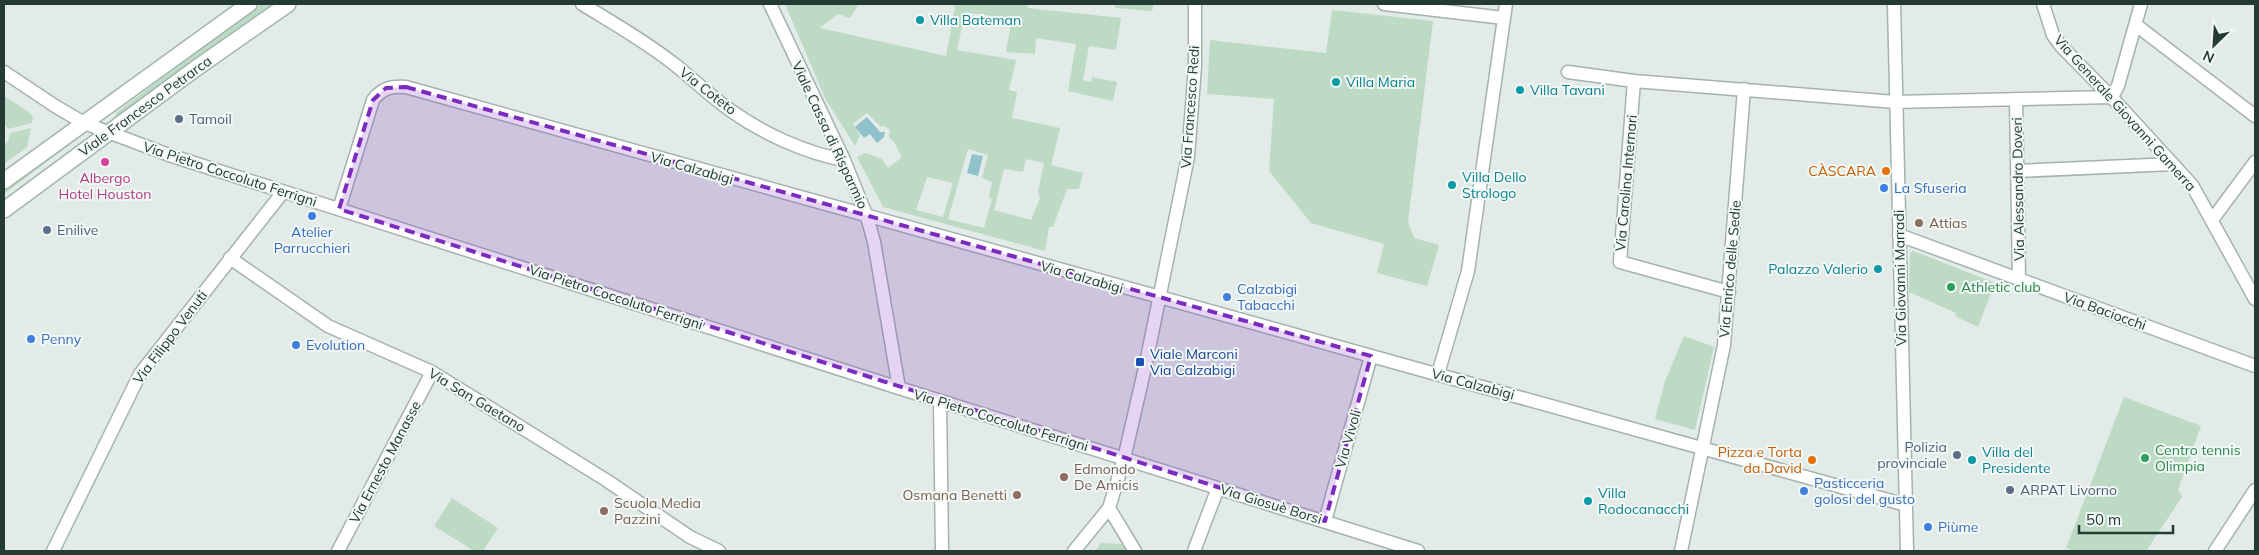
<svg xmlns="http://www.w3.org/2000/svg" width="2259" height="555" font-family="Mulish,sans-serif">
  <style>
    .green { fill: #bddac4; fill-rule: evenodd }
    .water { fill: #8fc2cb }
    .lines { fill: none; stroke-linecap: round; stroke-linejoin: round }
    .street-casing { stroke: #a5b2ae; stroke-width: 15 }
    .secondary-casing { stroke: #a2b6ae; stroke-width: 18 }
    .street { stroke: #fff; stroke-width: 12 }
    .secondary { stroke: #fff; stroke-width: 15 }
    .marked { fill: #7b2cbf; fill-opacity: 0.2; stroke: #7b2cbf; stroke-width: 4; stroke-dasharray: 10 6; stroke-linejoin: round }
    .culture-dot { fill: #0f9aa8; stroke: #f2f8f5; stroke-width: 2 }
    .service-dot { fill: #5c6f8a; stroke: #f2f8f5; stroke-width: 2 }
    .hotel-dot { fill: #d1479c; stroke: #f2f8f5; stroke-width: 2 }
    .food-dot { fill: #e8710a; stroke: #f2f8f5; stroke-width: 2 }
    .shop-dot { fill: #3f7fe0; stroke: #f2f8f5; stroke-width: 2 }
    .education-dot { fill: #8d6e63; stroke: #f2f8f5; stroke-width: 2 }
    .leisure-dot { fill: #2e9e5b; stroke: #f2f8f5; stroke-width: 2 }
    .transit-dot { fill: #1a4fb4; stroke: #f2f8f5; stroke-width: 2 }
    .labels { text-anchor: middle; stroke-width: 4; stroke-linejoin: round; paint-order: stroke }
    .culture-label { font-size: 14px; fill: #0d838f; stroke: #f2f8f5; text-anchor: start }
    .street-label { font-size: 14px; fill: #243a34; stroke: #f2f8f5 }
    .service-label { font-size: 14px; fill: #4e5e75; stroke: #f2f8f5; text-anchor: start }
    .food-label { font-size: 14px; fill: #c56008; stroke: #f2f8f5; text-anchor: end }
    .hotel-label { font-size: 14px; fill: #b23c85; stroke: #f2f8f5 }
    .shop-label { font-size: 14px; fill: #366cbe; stroke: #f2f8f5; text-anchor: start }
    .education-label { font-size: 14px; fill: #785e54; stroke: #f2f8f5; text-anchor: start }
    .leisure-label { font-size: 14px; fill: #27864d; stroke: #f2f8f5; text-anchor: start }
    .transit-label { font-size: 14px; fill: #164399; stroke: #f2f8f5; text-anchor: start }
  </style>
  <rect width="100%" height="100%" fill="#e2ebe7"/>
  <!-- green -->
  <path class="green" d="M261 4H275L117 119 114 118 117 112Z
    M785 4H859L850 18 838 14 820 28 946 56 955 8 954 4H1027L1028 8 1121 18 1116 50 1089 46 1083 80 1091 82 1092 77 1117 82 1113 101 1068 91 1076 44 1036 38 1035 54 1006 52 1012 19 965 12 957 50 1016 60 1009 90 1017 92 1012 118 1060 128 1051 165 1083 173 1079 189H1067L1053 227H1049L1045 251 883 207 857 157 865 153 882 159 888 168 902 157 894 142 889 138 890 130 884 126 881 127 867 113 853 124 860 135 855 146 825 98ZM968 149 988 155 982 178 992 182 989 197 992 199 984 228 948 219ZM1026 159 1044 163 1038 192 1040 198 1031 220 994 210 1004 169 1023 172ZM927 177 953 183 943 217 916 210Z
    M1115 4H1154L1152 11 1115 8Z
    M1332 10 1433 21 1408 222 1414 238 1439 245 1427 286 1377 273 1384 244 1311 223 1269 171 1274 99 1207 94 1210 40 1326 53Z
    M4 96 29 112 33 118 32 123 8 129 4 123Z
    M31 128 27 147 4 164V146L8 141 10 133Z
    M75 137 76 140 4 194V190Z
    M1913 251 1995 283 1978 327 1955 316 1956 313 1909 292 1910 253Z
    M1684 336 1714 347 1695 430 1655 419 1665 381Z
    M2124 397 2201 426 2178 490 2182 497 2146 551H2074L2066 548Z
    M452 498 498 528 483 551H474L434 526Z
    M1101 543 1123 544 1127 551H1095Z"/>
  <!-- water -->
  <path class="water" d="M867 117 880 132H885L884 137 877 143 870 134 864 138 855 127Z
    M972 154 983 156 978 176 967 173Z"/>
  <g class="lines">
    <!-- street casing -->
    <g class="street-casing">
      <path id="street" d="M582 4C613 23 645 41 674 64 693 79 710 96 730 110 762 133 805 153 844 160
        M770 4 844 160 867 217 874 242 899 388
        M1384 4 1504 18
        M1894 4 1907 551
        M2043 4 2053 35 2061 46 2115 101 2192 185 2255 299
        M2136 25 2255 116
        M4 72 55 106 84 123 169 155 899 388 1418 551
        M1568 72 1634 81 1895 102 2112 97
        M1634 81 1620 262 1729 292
        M2112 97 2118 86 2141 4
        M2016 99 2019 279
        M2018 171 2173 164
        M339 209 373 100C382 88 391 86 406 87L1906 505
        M2212 220 2255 162
        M1899 235 2255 366
        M230 258 328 326 432 372 606 480 690 537 719 551
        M1438 374 1468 271 1506 4
        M940 401 942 551
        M1109 508 1135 551
        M1325 521 1371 356
        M53 551 140 374 283 192
        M338 551 432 372
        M1074 551 1109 508 1124 459 1146 363 1188 157 1195 66V4
        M1194 551 1218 488
        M1681 551 1724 345 1744 89
        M2215 551 2255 490"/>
    </g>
    <!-- secondary casing -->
    <g class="secondary-casing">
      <path id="secondary" d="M4 181 249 4
        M4 210 195 69 288 4"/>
    </g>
    <!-- street -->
    <use href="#street" class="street"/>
    <!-- secondary -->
    <use href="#secondary" class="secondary"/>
  </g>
  <!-- marked area -->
  <path class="marked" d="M406 87 1371 356 1325 521 339 209 373 100 386 88Z"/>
  <!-- markers -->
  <g class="culture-dot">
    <circle cx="920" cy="20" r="5"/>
    <circle cx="1336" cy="82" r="5"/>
    <circle cx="1520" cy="90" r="5"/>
    <circle cx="1452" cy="185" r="5"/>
    <circle cx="1878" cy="269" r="5"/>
    <circle cx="1972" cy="460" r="5"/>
    <circle cx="1588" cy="501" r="5"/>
  </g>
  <g class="service-dot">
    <circle cx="179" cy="119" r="5"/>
    <circle cx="47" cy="230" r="5"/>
    <circle cx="1957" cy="455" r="5"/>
    <circle cx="2010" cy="490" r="5"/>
  </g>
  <circle class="hotel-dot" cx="105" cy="162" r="5"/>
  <g class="food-dot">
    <circle cx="1886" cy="171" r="5"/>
    <circle cx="1812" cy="460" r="5"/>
  </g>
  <g class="shop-dot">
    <circle cx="1884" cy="188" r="5"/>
    <circle cx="312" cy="216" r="5"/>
    <circle cx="1227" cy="297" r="5"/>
    <circle cx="31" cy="339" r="5"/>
    <circle cx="296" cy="345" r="5"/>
    <circle cx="1804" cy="491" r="5"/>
    <circle cx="1928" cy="527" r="5"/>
  </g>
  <g class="education-dot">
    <circle cx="1919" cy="223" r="5"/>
    <circle cx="1064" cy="477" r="5"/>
    <circle cx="1017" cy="495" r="5"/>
    <circle cx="604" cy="511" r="5"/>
  </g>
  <g class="leisure-dot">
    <circle cx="1951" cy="287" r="5"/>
    <circle cx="2145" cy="458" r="5"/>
  </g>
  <rect class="transit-dot" x="1135" y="357" width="10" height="10" rx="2.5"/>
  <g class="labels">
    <!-- culture labels -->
    <g class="culture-label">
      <text x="930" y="25">Villa Bateman</text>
      <text x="1346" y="87">Villa Maria</text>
      <text x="1530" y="95">Villa Tavani</text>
      <text x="1462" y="182">Villa Dello<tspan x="1462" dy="16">Strologo</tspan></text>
      <text x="1868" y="274" text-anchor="end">Palazzo Valerio</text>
      <text x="1982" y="457">Villa del<tspan x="1982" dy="16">Presidente</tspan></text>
      <text x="1598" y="498">Villa<tspan x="1598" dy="16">Rodocanacchi</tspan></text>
    </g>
    <!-- street labels -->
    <g class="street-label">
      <text transform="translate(708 91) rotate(38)" y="5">Via Coteto</text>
      <text transform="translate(145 106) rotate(-36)" y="5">Viale Francesco Petrarca</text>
      <text transform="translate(1190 107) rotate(-86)" y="5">Via Francesco Redi</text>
      <text transform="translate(2125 113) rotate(48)" y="5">Via Generale Giovanni Gamerra</text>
      <text transform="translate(830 135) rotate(65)" y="5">Viale Cassa di Risparmio</text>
      <text transform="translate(692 168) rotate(16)" y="5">Via Calzabigi</text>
      <text transform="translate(230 174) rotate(18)" y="5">Via Pietro Coccoluto Ferrigni</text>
      <text transform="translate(1626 183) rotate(-85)" y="5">Via Carolina Internari</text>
      <text transform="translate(2018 189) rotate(-91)" y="5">Via Alessandro Doveri</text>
      <text transform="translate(1730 269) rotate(-85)" y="5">Via Enrico delle Sedie</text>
      <text transform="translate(1082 277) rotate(16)" y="5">Via Calzabigi</text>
      <text transform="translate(1900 278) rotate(-91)" y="5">Via Giovanni Marradi</text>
      <text transform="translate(616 297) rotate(18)" y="5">Via Pietro Coccoluto Ferrigni</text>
      <text transform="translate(2105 311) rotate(20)" y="5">Via Baciocchi</text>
      <text transform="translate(170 337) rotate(-53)" y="5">Via Filippo Venuti</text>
      <text transform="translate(1473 384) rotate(15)" y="5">Via Calzabigi</text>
      <text transform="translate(477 400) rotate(31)" y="5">Via San Gaetano</text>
      <text transform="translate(1001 420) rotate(17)" y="5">Via Pietro Coccoluto Ferrigni</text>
      <text transform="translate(1348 439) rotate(-74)" y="5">Via Vivoli</text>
      <text transform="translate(385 462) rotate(-62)" y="5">Via Ernesto Manasse</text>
      <text transform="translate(1271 504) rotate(17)" y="5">Via Giosuè Borsi</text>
    </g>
    <!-- service labels -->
    <g class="service-label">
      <text x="189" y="124">Tamoil</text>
      <text x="57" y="235">Enilive</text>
      <text x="1947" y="452" text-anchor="end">Polizia<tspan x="1947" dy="16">provinciale</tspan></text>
      <text x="2020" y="495">ARPAT Livorno</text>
    </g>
    <!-- food labels -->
    <g class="food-label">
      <text x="1876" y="176">CÀSCARA</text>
      <text x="1802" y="457">Pizza e Torta<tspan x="1802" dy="16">da David</tspan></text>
    </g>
    <!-- hotel labels -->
    <g class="hotel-label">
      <text x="105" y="183">Albergo<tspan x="105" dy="16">Hotel Houston</tspan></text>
    </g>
    <!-- shop labels -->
    <g class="shop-label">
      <text x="1894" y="193">La Sfuseria</text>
      <text x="312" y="237" text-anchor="middle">Atelier<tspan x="312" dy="16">Parrucchieri</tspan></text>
      <text x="1237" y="294">Calzabigi<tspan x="1237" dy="16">Tabacchi</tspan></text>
      <text x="41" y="344">Penny</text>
      <text x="306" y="350">Evolution</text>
      <text x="1814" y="488">Pasticceria<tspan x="1814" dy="16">golosi del gusto</tspan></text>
      <text x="1938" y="532">Piùme</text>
    </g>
    <!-- education labels -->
    <g class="education-label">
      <text x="1929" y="228">Attias</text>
      <text x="1074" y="474">Edmondo<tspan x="1074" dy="16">De Amicis</tspan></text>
      <text x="1007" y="500" text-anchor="end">Osmana Benetti</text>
      <text x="614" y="508">Scuola Media<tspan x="614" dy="16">Pazzini</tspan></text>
    </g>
    <!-- leisure labels -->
    <g class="leisure-label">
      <text x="1961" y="292">Athletic club</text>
      <text x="2155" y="455">Centro tennis<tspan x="2155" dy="16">Olimpia</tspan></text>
    </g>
    <!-- transit labels -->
    <g class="transit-label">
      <text x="1150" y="359">Viale Marconi<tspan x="1150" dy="16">Via Calzabigi</tspan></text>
    </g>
  </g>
  <!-- border -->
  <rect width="2259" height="555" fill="none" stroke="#243a34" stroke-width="10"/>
  <!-- north arrow -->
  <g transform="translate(2214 45) rotate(205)" stroke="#f2f8f5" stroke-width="4" paint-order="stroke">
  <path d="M0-4L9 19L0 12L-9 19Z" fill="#243a34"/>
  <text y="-8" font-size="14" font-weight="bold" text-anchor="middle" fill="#243a34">N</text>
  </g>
  <!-- scale -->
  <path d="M2079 525v8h94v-8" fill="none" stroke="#243a34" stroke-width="2.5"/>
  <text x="2086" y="525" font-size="15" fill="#243a34" stroke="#f2f8f5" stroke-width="4" paint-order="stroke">50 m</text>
</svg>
